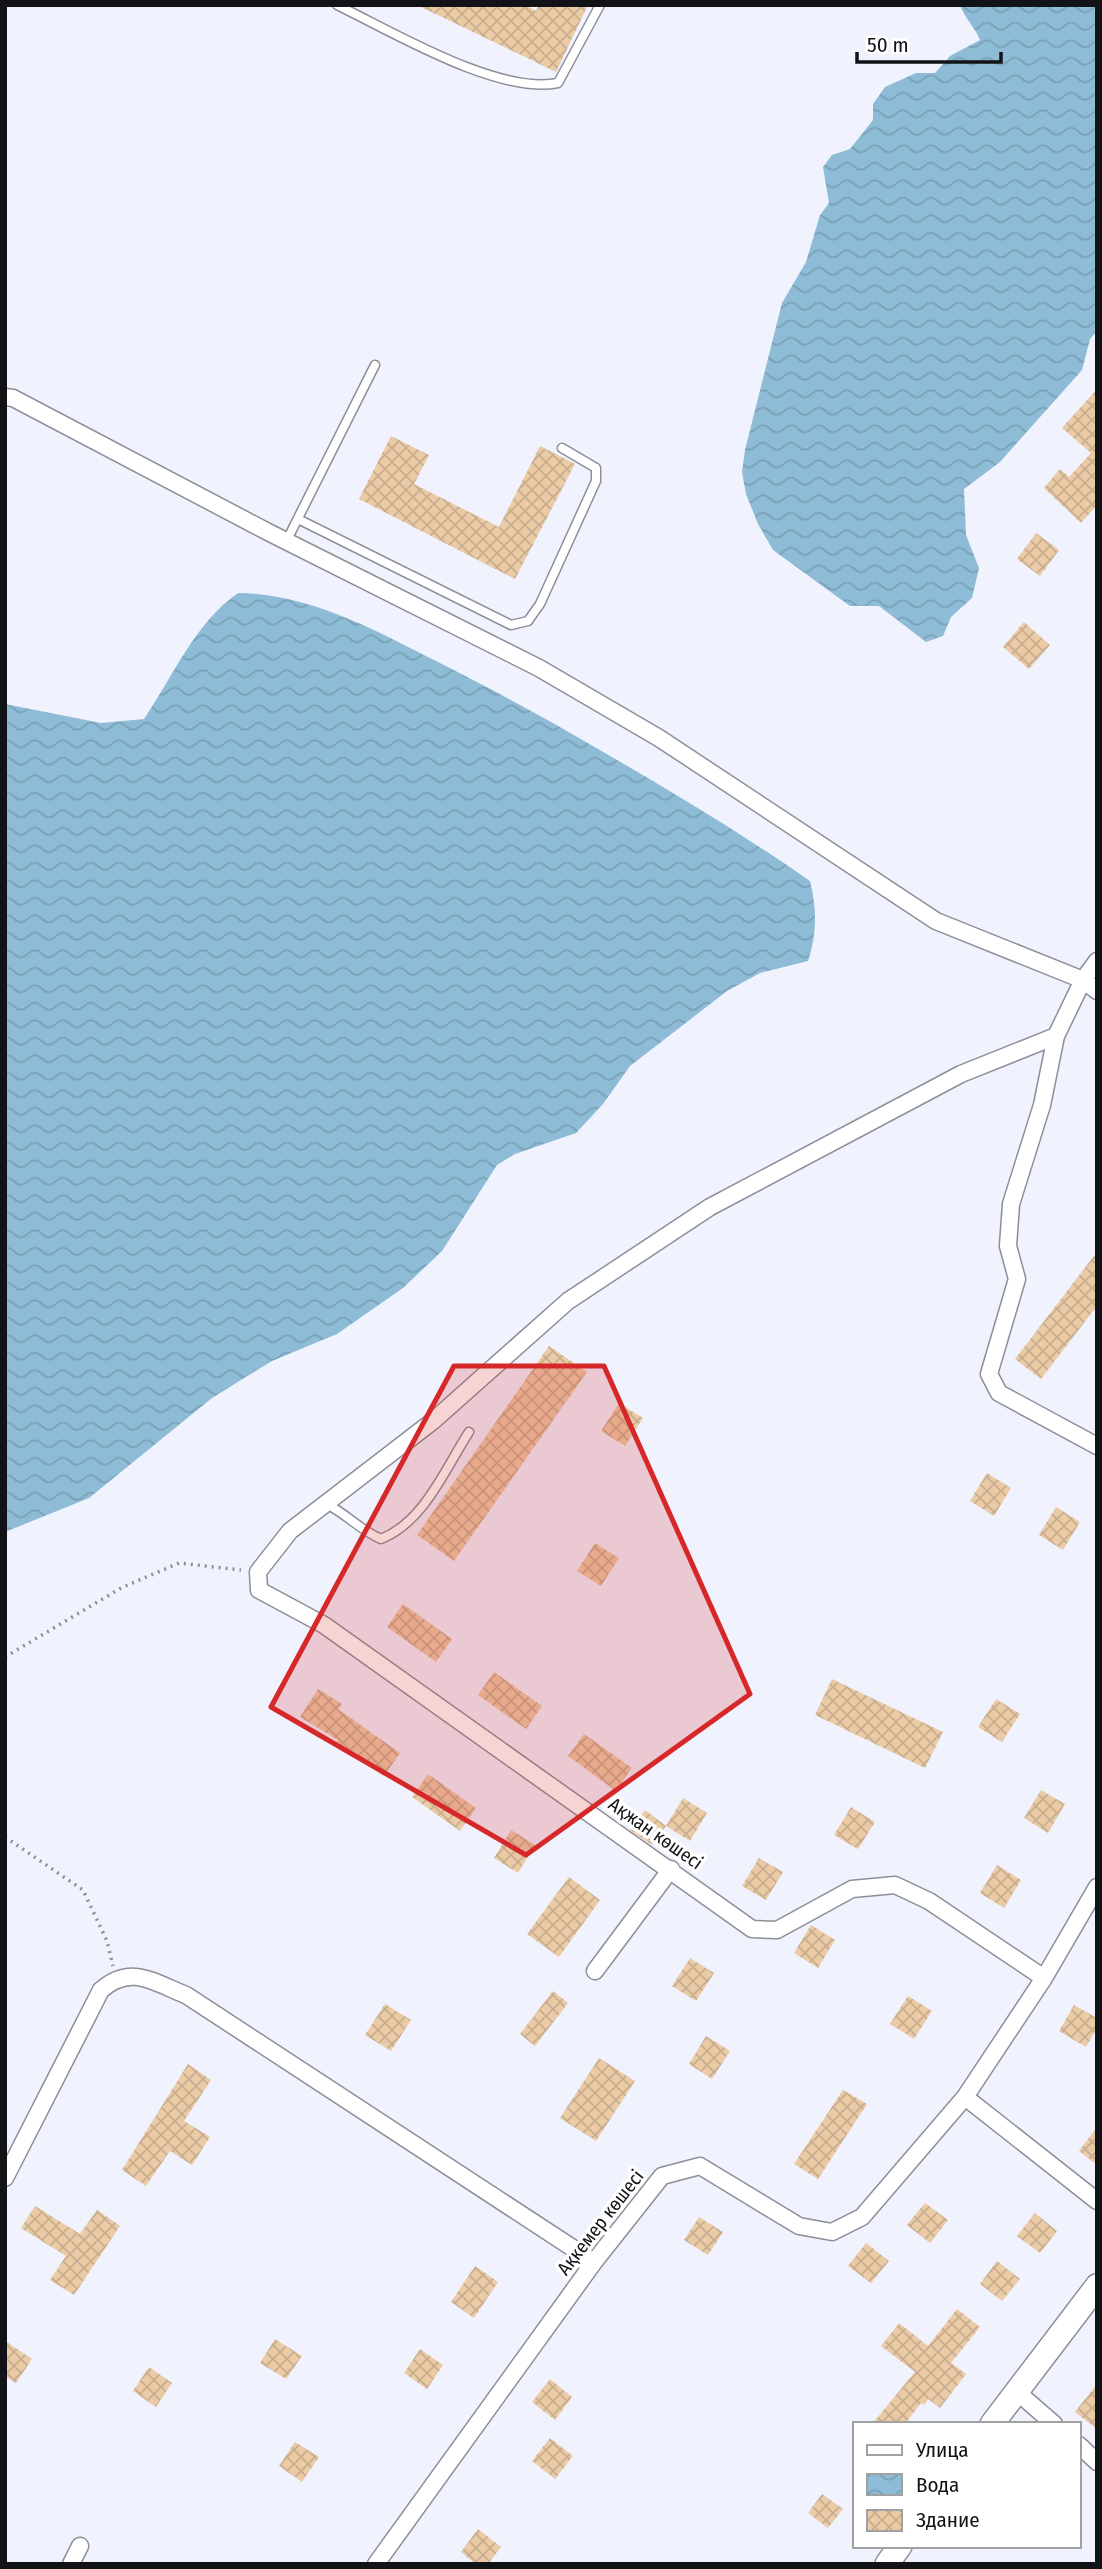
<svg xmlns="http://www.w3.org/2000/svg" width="1102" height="2569" font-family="'Fira Sans Condensed',sans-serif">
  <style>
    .water { fill: url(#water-waves) }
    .building { fill: url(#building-cross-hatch) }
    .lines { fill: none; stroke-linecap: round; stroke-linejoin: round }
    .lane-casing { stroke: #8d8e99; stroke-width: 11 }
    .street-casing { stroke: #8d8e99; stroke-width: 19 }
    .secondary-casing { stroke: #8d8e99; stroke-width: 26 }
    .path { stroke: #8c8e96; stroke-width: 3.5; stroke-dasharray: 2 5; stroke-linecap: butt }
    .lane { stroke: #fff; stroke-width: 8 }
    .street { stroke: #fff; stroke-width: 16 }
    .secondary { stroke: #fff; stroke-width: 23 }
    .marked { fill: #d62828; fill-opacity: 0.2; stroke: #d62828; stroke-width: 5; stroke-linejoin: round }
    .labels { text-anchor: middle; stroke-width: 7; stroke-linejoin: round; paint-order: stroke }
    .street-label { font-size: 19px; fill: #121316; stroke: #fff }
  </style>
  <defs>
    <pattern id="water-waves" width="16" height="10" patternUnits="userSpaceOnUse" patternTransform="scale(1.75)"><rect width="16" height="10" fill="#8ebcd6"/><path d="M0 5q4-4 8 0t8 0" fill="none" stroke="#79a1b7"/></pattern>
    <pattern id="building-cross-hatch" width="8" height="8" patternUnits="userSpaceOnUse" patternTransform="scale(1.75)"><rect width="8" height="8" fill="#ebcba6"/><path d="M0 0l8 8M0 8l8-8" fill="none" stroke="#c8ad8e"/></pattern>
  </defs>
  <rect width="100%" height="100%" fill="#f0f2fe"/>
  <!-- water -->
  <path class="water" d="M960 5H1097V331L1090 339 1082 370 1000 462 964 489 966 535 979 568 972 598 951 617 943 636 926 642 879 606H850L773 550 758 524 746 494 742 472 745 450 782 303 806 262 820 215 829 203 823 167 832 155 850 149 873 120V104L885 87 916 73H935L950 56 980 40C975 27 965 19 960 5Z
    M238 593C305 594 363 624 422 654 466 676 510 699 553 723 640 773 727 823 810 881 817 909 817 934 808 961L760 973 727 991 630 1066 603 1104 576 1133 515 1154 497 1165 442 1251 403 1288 337 1334 272 1361 212 1398 89 1498 5 1532V704L101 723 144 719C173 676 195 623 238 593Z"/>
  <!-- building -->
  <path class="building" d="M417 5H525L536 11 539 5H588L556 72Z
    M1097 389V505L1081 523 1044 488 1060 469 1069 477 1091 453 1062 428Z
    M391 436 429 455 414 484 499 527 540 446 575 464 515 579 359 499Z
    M1036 533 1059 550 1040 576 1017 559Z
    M1024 622 1050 645 1029 669 1003 647Z
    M1097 1252V1306L1041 1379 1015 1359Z
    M549 1346 587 1372 454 1561 417 1535Z
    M619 1403 643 1418 625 1446 601 1431Z
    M987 1473 1011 1488 994 1516 970 1501Z
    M1056 1507 1080 1522 1063 1550 1039 1535Z
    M595 1543 619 1558 601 1586 577 1571Z
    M403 1604 452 1639 436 1662 387 1627Z
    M494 1672 542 1706 526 1729 478 1695Z
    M832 1679 943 1732 925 1768 815 1715Z
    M318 1689 342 1704 338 1709 400 1753 384 1776 336 1742 338 1740 300 1717Z
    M996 1699 1020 1714 1002 1742 978 1727Z
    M584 1734 632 1768 616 1791 568 1756Z
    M428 1774 476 1808 460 1831 412 1797Z
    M1041 1790 1065 1804 1048 1833 1024 1818Z
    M683 1798 707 1813 690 1841 666 1826Z
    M851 1807 875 1822 858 1849 834 1835Z
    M645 1810 666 1826 652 1845 630 1830Z
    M511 1830 535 1845 518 1873 494 1858Z
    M759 1858 783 1872 766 1900 742 1886Z
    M997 1865 1021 1880 1004 1908 980 1893Z
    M569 1877 600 1900 559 1957 527 1934Z
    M811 1925 835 1940 818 1968 794 1953Z
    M690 1958 714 1973 696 2001 672 1986Z
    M553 1991 568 2003 535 2046 520 2034Z
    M908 1996 932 2011 914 2039 890 2024Z
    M385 2004 411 2020 391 2051 365 2035Z
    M1074 2005 1097 2018V2028L1086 2047 1059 2031Z
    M706 2036 730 2051 712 2079 689 2064Z
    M599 2058 635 2081 596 2141 560 2118Z
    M188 2064 211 2080 184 2121 210 2137 192 2165 170 2151 146 2186 122 2170Z
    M843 2090 867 2104 818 2179 794 2164Z
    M1097 2127V2165L1079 2151Z
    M925 2203 948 2220 930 2243 907 2225Z
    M35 2206 80 2234 97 2210 120 2226 74 2295 50 2280 66 2256 21 2228Z
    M1035 2213 1057 2231 1040 2253 1017 2236Z
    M699 2217 723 2232 708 2255 684 2240Z
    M866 2243 889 2261 871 2283 848 2266Z
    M997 2261 1020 2279 1002 2301 980 2284Z
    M475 2266 498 2282 474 2318 451 2302Z
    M957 2309 980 2327 951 2363 966 2374 940 2408 928 2399 924 2405 921 2403 905 2424H872L915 2372 881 2346 899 2323 928 2346Z
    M275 2339 302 2356 286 2379 260 2363Z
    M5 2341 32 2359 16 2383 5 2376Z
    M420 2349 443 2365 427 2389 404 2373Z
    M149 2367 172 2383 156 2407 133 2391Z
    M550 2379 572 2397 555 2420 532 2402Z
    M1097 2384V2429L1075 2412Z
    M550 2438 573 2456 555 2479 532 2461Z
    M295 2442 319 2457 302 2482 279 2466Z
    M822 2494 843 2509 828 2528 808 2513Z
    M478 2529 501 2547 488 2564H476L461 2552Z"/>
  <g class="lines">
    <!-- lane casing -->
    <g class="lane-casing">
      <path id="lane" d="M337 5C393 32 498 95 558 83L600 5
        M298 519 511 625 528 621 540 604 596 481V468L562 448
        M287 540 375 365
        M325 1503C348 1515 360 1530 381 1539 424 1522 445 1469 469 1432"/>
    </g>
    <!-- street casing -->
    <g class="street-casing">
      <path id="street" d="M5 397 13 398 268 532 539 668 659 738 936 921 1083 980 1097 991
        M1056 1036 1042 1105 1011 1204 1008 1246 1017 1279 989 1374 999 1393 1097 1446
        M595 1971 671 1869
        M1044 1978 929 1901 895 1885 852 1889 777 1930 752 1929 324 1625 259 1590 258 1572 290 1531 433 1421 568 1301 710 1207 961 1074 1056 1036 1083 980 1097 961
        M965 2097 1097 2201
        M5 2178 101 1990C131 1964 153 1982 186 1995L594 2262
        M1016 2391 1054 2424
        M1079 2445 1097 2462
        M71 2564 80 2546
        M376 2564 594 2262 662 2176 700 2166 799 2226 832 2232 862 2217 965 2097 1044 1978 1097 1887"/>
    </g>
    <!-- secondary casing -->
    <g class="secondary-casing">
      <path id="secondary" d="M992 2424 1097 2286
        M887 2564 900 2546"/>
    </g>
    <!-- path -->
    <path class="path" d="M5 1657 121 1588 179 1563 241 1570
      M5 1837 83 1890 107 1941 113 1966"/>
    <!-- lane -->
    <use href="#lane" class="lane"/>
    <!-- street -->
    <use href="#street" class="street"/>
    <!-- secondary -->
    <use href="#secondary" class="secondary"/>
  </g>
  <!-- marked area -->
  <path class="marked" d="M454 1366H604L750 1694 526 1855 271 1707Z"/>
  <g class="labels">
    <!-- street labels -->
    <g class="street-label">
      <text transform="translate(656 1833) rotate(35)" y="7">Ақжан көшесі</text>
      <text transform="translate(600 2222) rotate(-52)" y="7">Ақкемер көшесі</text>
    </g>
  </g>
  <!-- border -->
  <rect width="1102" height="2569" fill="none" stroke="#121316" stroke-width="14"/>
  <!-- legend -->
  <rect x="853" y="2422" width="228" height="126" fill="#ffffff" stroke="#a0a1a2" stroke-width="2"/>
  <rect x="867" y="2445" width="35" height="10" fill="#ffffff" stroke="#a0a1a2" stroke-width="2"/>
  <text x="916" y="2457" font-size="21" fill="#121316">Улица</text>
  <rect x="867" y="2474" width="35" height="21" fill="url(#water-waves)" stroke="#a0a1a2" stroke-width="2"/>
  <text x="916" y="2492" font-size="21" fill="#121316">Вода</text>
  <rect x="867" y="2510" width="35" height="21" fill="url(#building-cross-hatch)" stroke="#a0a1a2" stroke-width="2"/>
  <text x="916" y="2527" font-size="21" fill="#121316">Здание</text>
  <!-- scale -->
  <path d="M857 52v10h144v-10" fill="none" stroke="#121316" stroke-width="3.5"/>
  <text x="867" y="52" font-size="21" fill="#121316" stroke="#ffffff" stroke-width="5" paint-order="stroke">50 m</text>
</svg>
